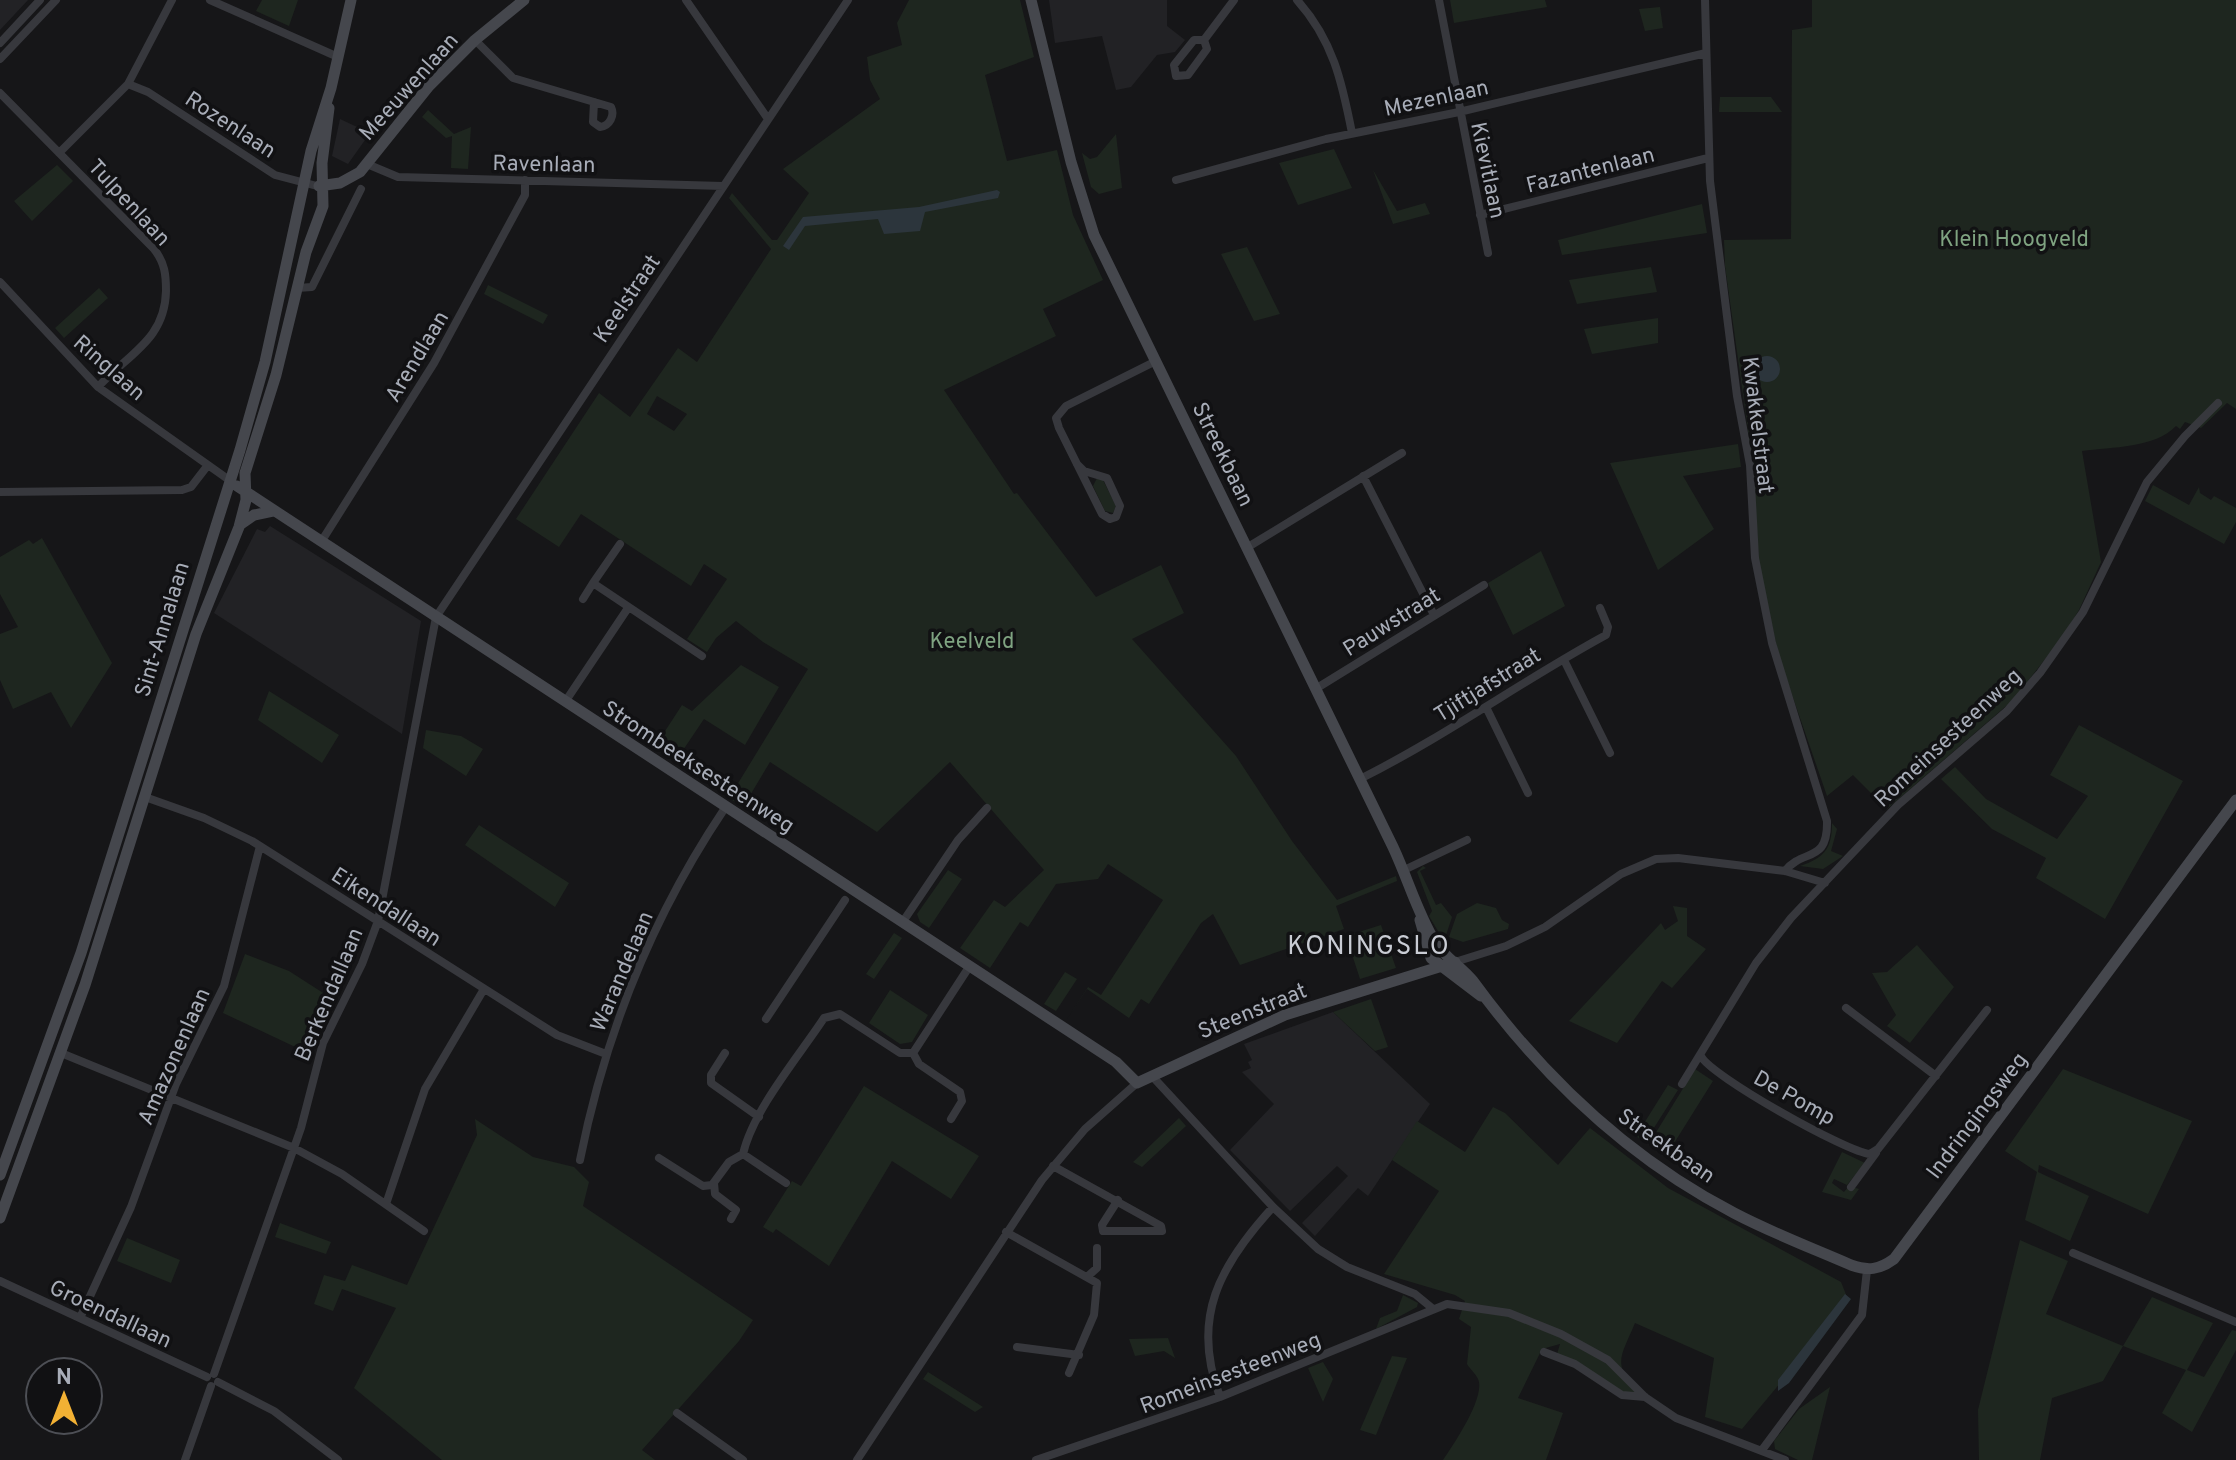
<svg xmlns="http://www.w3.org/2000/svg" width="2236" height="1460" font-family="Overpass,sans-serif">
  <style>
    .built { fill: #222225 }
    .green { fill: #1e261f; fill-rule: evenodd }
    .water { fill: #2c353c }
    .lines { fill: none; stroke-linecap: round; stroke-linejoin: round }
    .street { stroke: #37383d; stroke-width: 8 }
    .secondary { stroke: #45474d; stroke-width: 11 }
    .labels { text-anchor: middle; stroke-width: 7; stroke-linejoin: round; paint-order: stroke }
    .street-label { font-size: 22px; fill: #a8adb8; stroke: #111113 }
    .park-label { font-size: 22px; fill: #7fa381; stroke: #111113 }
    .quarter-label { font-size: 26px; letter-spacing: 2px; fill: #c9ccd4; stroke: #111113 }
  </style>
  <rect width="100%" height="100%" fill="#161618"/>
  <!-- built -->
  <path class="built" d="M0 0H28L0 30Z
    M1049 0H1167V26L1185 40 1175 52 1157 55 1131 87 1116 90 1102 36 1055 43Z
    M340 119 370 133 348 164 332 156Z
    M270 526 421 621 402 734 214 613 257 529 265 532Z
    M1333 1012 1430 1104 1368 1196 1358 1188 1315 1236 1302 1223 1348 1176 1337 1166 1290 1211 1230 1150 1274 1104 1242 1072 1251 1068 1248 1062 1252 1060 1244 1044Z"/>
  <!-- green -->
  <path class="green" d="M262 0H298L289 26 256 11Z
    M909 0H1020L1034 57 985 75 1007 161 1057 150 1073 215 1103 280 1043 309 1056 336 944 390 1014 494 1017 493 1096 597 1161 565 1184 613 1132 639 1236 756 1292 841 1337 900 1396 876 1397 881 1336 906 1344 929 1240 965 1213 914 1201 923 1149 1004 1141 999 1129 1018 1087 989 1067 1019 1088 987 1101 995 1163 900 1108 864 1098 879 1056 884 1028 927 1020 922 990 968 960 948 994 900 1005 907 1044 870 950 762 877 832 770 762 743 807 729 798 808 669 763 642 736 621 716 638 707 652 687 639 727 579 704 564 691 586 581 514 559 547 516 519 599 393 630 417 678 348 697 362 771 249 729 198 732 193 772 240H777L809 193 783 169 880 99 870 80 867 57 902 45 897 23ZM657 396 687 414 674 431 647 414Z
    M1450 0H1545L1547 7 1454 23Z
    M1812 0H2236V409L2227 403 2201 428 2185 422 2180 429 2176 426C2155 448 2112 447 2082 451L2101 562 2079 610 2061 639 2013 700 1887 809 1853 775 1827 796 1779 657 1759 564 1753 466 1725 266 1724 240 1791 239 1792 30 1812 27Z
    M1660 7 1663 28 1645 31 1639 9Z
    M1720 97H1771L1782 112H1719Z
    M428 110 454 134 471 127 468 169 451 168 452 136 446 138 422 117Z
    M1116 134 1122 188 1099 194 1091 187 1082 153 1090 159 1097 157Z
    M1334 149 1352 188 1298 205 1279 163Z
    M57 165 73 181 32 221 14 201Z
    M1373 170 1397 211 1425 203 1430 214 1393 224Z
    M1702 204 1707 233 1562 255 1558 240Z
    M1247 247 1280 314 1254 321 1221 254Z
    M1651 267 1657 292 1577 304 1569 280Z
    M488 285 548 315 543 324 484 294Z
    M99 288 108 298 64 338 55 328Z
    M1658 318V343L1592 354 1584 329Z
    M1738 444 1741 467 1683 476 1714 529 1658 570 1610 463Z
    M1097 478 1103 480 1116 506 1113 513 1105 511 1093 486Z
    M2153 485 2189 505 2199 487 2200 493 2211 500 2214 496 2236 508V522L2224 544 2145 501Z
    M42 538 112 663 71 728 51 692 13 709 0 680V634L18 627 0 594V557L29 540 33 544Z
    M1541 551 1565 606 1513 635 1488 583Z
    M741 665 779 687 745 745 704 719 675 762 654 748 682 705 692 711Z
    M269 691 339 735 322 763 258 720Z
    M2079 725 2183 781 2105 919 2036 878 2046 858 1992 829 1941 779 1955 767 1986 799 2057 839 2088 796 2050 775Z
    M426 730 461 736 483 749 466 776 423 748Z
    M1832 823 1837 829 1831 851 1843 856 1823 869 1800 866C1824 858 1832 849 1832 823Z
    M479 825 569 883 555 907 465 845Z
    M1423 866 1426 868 1420 871 1436 905 1441 903 1452 917 1444 941 1429 916 1432 911 1417 872Z
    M948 870 962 879 929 928 920 922 917 914Z
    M1477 903 1496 908 1502 920 1509 924 1508 929 1463 942 1449 937 1457 914Z
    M1673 906 1687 908V936L1706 949 1672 988 1662 981 1617 1043 1569 1021 1661 923 1665 930 1678 921Z
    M1381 925 1396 968 1360 979 1346 936Z
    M894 933 902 938 874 979 866 974Z
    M1917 945 1954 987 1910 1043 1887 1026 1896 1015 1872 973 1887 972Z
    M245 954 289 971 331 998 308 1053 223 1013Z
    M1065 972 1077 979 1056 1011 1044 1004Z
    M890 990 928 1015 912 1042 900 1044 869 1023Z
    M1371 999 1388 1047 1375 1051 1333 1012Z
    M1695 1069 1713 1081 1666 1156 1650 1146 1652 1142 1657 1145 1661 1140 1655 1134Z
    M2063 1069 2192 1121 2148 1214 2039 1165 2038 1172 2089 1196 2070 1241 2025 1220 2037 1172 2005 1151Z
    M1668 1085 1678 1090 1645 1142 1636 1136Z
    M864 1086 979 1156 951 1199 892 1161 829 1266 776 1229 773 1233 763 1227 792 1181 801 1186Z
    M1493 1107 1505 1113 1558 1165 1590 1128 1668 1188 1841 1282 1847 1297 1845 1305 1742 1429 1705 1417 1714 1358 1635 1323C1621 1357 1611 1364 1639 1393L1623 1392 1557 1354 1560 1344 1542 1349 1518 1398 1563 1413 1546 1460H1443C1453 1445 1486 1397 1478 1379 1476 1374 1470 1369 1467 1364L1471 1327 1459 1319 1465 1301 1455 1295 1384 1274 1439 1191 1392 1160 1417 1121 1465 1152Z
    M1179 1118 1186 1126 1142 1167 1133 1162Z
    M475 1119 533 1157 574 1167 589 1182 583 1206 753 1320 739 1341 642 1450 655 1460H442L354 1388 396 1308 342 1289 333 1311 314 1304 324 1275 345 1281 352 1265 407 1285 477 1135Z
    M1842 1152 1865 1163 1847 1185 1834 1179 1832 1183 1844 1192 1849 1186 1859 1189 1851 1200 1822 1192Z
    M280 1223 331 1242 326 1254 275 1237Z
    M127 1238 180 1260 171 1283 117 1261Z
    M2020 1240 2068 1261 2046 1314 2123 1346 2152 1297 2213 1323 2187 1370 2204 1377 2232 1330 2236 1331V1350L2192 1432 2162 1413 2186 1370 2123 1346 2103 1381 2052 1398 2040 1460H1979L1978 1410Z
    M1403 1295 1418 1303 1417 1307 1376 1329 1380 1318 1397 1311Z
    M1168 1338 1175 1358 1164 1351 1135 1356 1129 1339Z
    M1392 1356 1407 1358 1376 1435 1360 1430Z
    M1323 1362 1333 1379 1323 1402 1308 1368Z
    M928 1372 983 1407 975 1412 923 1379Z
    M1830 1387 1812 1460H1798L1775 1449 1774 1441 1799 1409Z"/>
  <!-- water -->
  <path class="water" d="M997 190 1000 192 998 198 925 212 920 231 884 234 878 219 805 226 789 250 783 246 803 217 919 207Z
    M1754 369a13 13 0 1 1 26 0a13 13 0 1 1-26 0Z
    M1845 1294 1851 1299 1789 1383 1778 1391V1380Z"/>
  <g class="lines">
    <!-- street -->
    <path class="street" d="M210 0 338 57
      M686 0 768 119
      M1297 0C1333 40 1342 82 1352 133
      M1439 0 1488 253
      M1705 0 1710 181 1737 396 1750 465 1755 558 1772 643 1827 821C1828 864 1803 848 1785 871
      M475 40 513 78 611 107C615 115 610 126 600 127L593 122 594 102
      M1204 40 1207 49 1188 75 1176 76 1174 65 1194 40H1204L1234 0
      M0 43 40 0
      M0 59 56 0
      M128 84 148 92 275 175 317 186
      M0 93 154 249C165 263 166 275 166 291 165 340 128 354 98 387
      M59 153 128 84 172 0
      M367 164 398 177 723 186
      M1176 180 1326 139 1459 112 1706 53
      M1480 215 1708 158
      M0 282 98 387 232 482
      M297 288 312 287 361 189
      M1077 464 1084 471 1107 478 1120 506 1116 517 1110 519 1102 514 1059 428 1056 418 1066 406 1156 361
      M1363 476 1434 615
      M0 492 182 490 191 487 208 465
      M321 542 434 363 525 195V180
      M620 544 593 583 702 656
      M1248 547 1402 453
      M583 599 593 583
      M1564 660 1610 753
      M1317 688 1484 585
      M565 702 628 608
      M1486 707 1528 793
      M1360 779C1446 736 1523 680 1606 635L1608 627 1600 608
      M145 797 204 818 252 841 557 1035 606 1054
      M1404 870 1467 840
      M902 923 958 840 987 808
      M1455 962 1506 946 1545 927 1621 874 1656 859 1678 858 1785 871 1825 883
      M1846 1008 1936 1076
      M766 1019 845 900
      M61 1053 294 1148 342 1174 424 1231
      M725 1053 711 1075V1083L759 1117
      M913 1053 969 967
      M1701 1056C1709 1075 1848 1153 1870 1154L1878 1149 1987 1010
      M1152 1076 1273 1207 1318 1249 1347 1267 1415 1294 1432 1308
      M1682 1084 1756 963 1791 918 1898 805 2007 711 2040 673 2083 612 2147 482 2185 436 2218 403
      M743 1154 786 1183
      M659 1158 703 1186 712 1185 729 1162 743 1154C753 1110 799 1056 824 1018L840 1014 900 1053H913L919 1064 960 1092 962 1101 951 1119
      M580 1160C605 1034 653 915 725 808
      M1053 1166 1161 1226 1162 1231H1103L1102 1225 1118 1200
      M714 1183 715 1194 736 1210 731 1219
      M1851 1187 1876 1153
      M386 1204 425 1089 484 989
      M1006 1232 1097 1283 1094 1315 1069 1373
      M2073 1253 2236 1322
      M1088 1276 1097 1268V1248
      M0 1281 207 1377
      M80 1318 131 1207 176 1084 224 986 260 846
      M1017 1347 1079 1355
      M1544 1352 1575 1364 1622 1395 1645 1397
      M214 1374 301 1128 323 1043 362 964 378 921 436 617 848 0
      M218 1382 274 1411 338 1460
      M1220 1397C1190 1318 1220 1265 1273 1207
      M677 1413 743 1460
      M1762 1450 1862 1315 1867 1270
      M185 1460 211 1386
      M857 1460 1042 1180 1085 1129 1137 1083
      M1036 1460 1220 1397 1447 1304 1509 1313 1561 1334 1608 1360 1645 1397 1676 1418 1785 1460"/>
    <!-- secondary -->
    <path class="secondary" d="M1031 0 1071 162 1094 235 1393 847C1408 879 1417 912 1435 942 1444 957 1462 967 1473 981 1543 1077 1628 1158 1734 1213 1772 1233 1812 1248 1851 1265 1868 1271 1879 1270 1894 1259L2236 800
      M319 186 340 183 360 172 429 86 475 40 524 0
      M237 486 1116 1062 1137 1083 1285 1015 1455 962
      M241 524 254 515 273 511
      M1420 920 1431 958 1481 996
      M0 1175 81 953 240 450 265 362 311 151 331 88 351 0
      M0 1218 85 985 196 634 239 527 246 500 245 473 276 375 306 252 323 206 322 163 329 108"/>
  </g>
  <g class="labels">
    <!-- street labels -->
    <g class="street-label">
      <text transform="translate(408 86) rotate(-48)" y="8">Meeuwenlaan</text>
      <text transform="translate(1436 97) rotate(-12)" y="8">Mezenlaan</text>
      <text transform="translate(231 124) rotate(33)" y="8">Rozenlaan</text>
      <text transform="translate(544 163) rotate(1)" y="8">Ravenlaan</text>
      <text transform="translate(1590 169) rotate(-14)" y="8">Fazantenlaan</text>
      <text transform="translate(1489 170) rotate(78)" y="8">Kievitlaan</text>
      <text transform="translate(130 202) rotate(47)" y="8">Tulpenlaan</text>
      <text transform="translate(626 298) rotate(-56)" y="8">Keelstraat</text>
      <text transform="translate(416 356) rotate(-59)" y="8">Arendlaan</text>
      <text transform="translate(110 367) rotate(41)" y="8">Ringlaan</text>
      <text transform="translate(1759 425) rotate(83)" y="8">Kwakkelstraat</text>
      <text transform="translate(1224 454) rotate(64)" y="8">Streekbaan</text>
      <text transform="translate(1391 621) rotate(-32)" y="8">Pauwstraat</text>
      <text transform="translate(161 629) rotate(-73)" y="8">Sint-Annalaan</text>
      <text transform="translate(1487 684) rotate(-32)" y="8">Tjiftjafstraat</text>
      <text transform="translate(1947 737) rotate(-43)" y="8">Romeinsesteenweg</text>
      <text transform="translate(699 766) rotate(33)" y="8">Strombeeksesteenweg</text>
      <text transform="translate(387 906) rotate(33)" y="8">Eikendallaan</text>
      <text transform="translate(621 971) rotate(-67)" y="8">Warandelaan</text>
      <text transform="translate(328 994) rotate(-67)" y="8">Berkendallaan</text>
      <text transform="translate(1252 1010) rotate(-22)" y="8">Steenstraat</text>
      <text transform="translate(173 1056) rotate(-66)" y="8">Amazonenlaan</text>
      <text transform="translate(1795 1097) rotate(29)" y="8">De Pomp</text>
      <text transform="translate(1976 1115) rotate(-53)" y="8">Indringingsweg</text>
      <text transform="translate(1667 1145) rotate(35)" y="8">Streekbaan</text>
      <text transform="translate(111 1313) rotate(25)" y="8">Groendallaan</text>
      <text transform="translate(1230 1372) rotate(-21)" y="8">Romeinsesteenweg</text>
    </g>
    <!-- park labels -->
    <g class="park-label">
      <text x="2014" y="246">Klein Hoogveld</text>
      <text x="972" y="648">Keelveld</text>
    </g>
    <!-- quarter labels -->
    <g class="quarter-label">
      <text x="1369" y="954">KONINGSLO</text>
    </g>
  </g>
  <!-- north arrow -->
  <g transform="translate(64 1396)"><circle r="38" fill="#111113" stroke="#4d4f55" stroke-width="2"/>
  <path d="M0-6L14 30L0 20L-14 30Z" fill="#f2b134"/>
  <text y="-12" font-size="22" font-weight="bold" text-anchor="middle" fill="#a8adb8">N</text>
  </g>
</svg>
